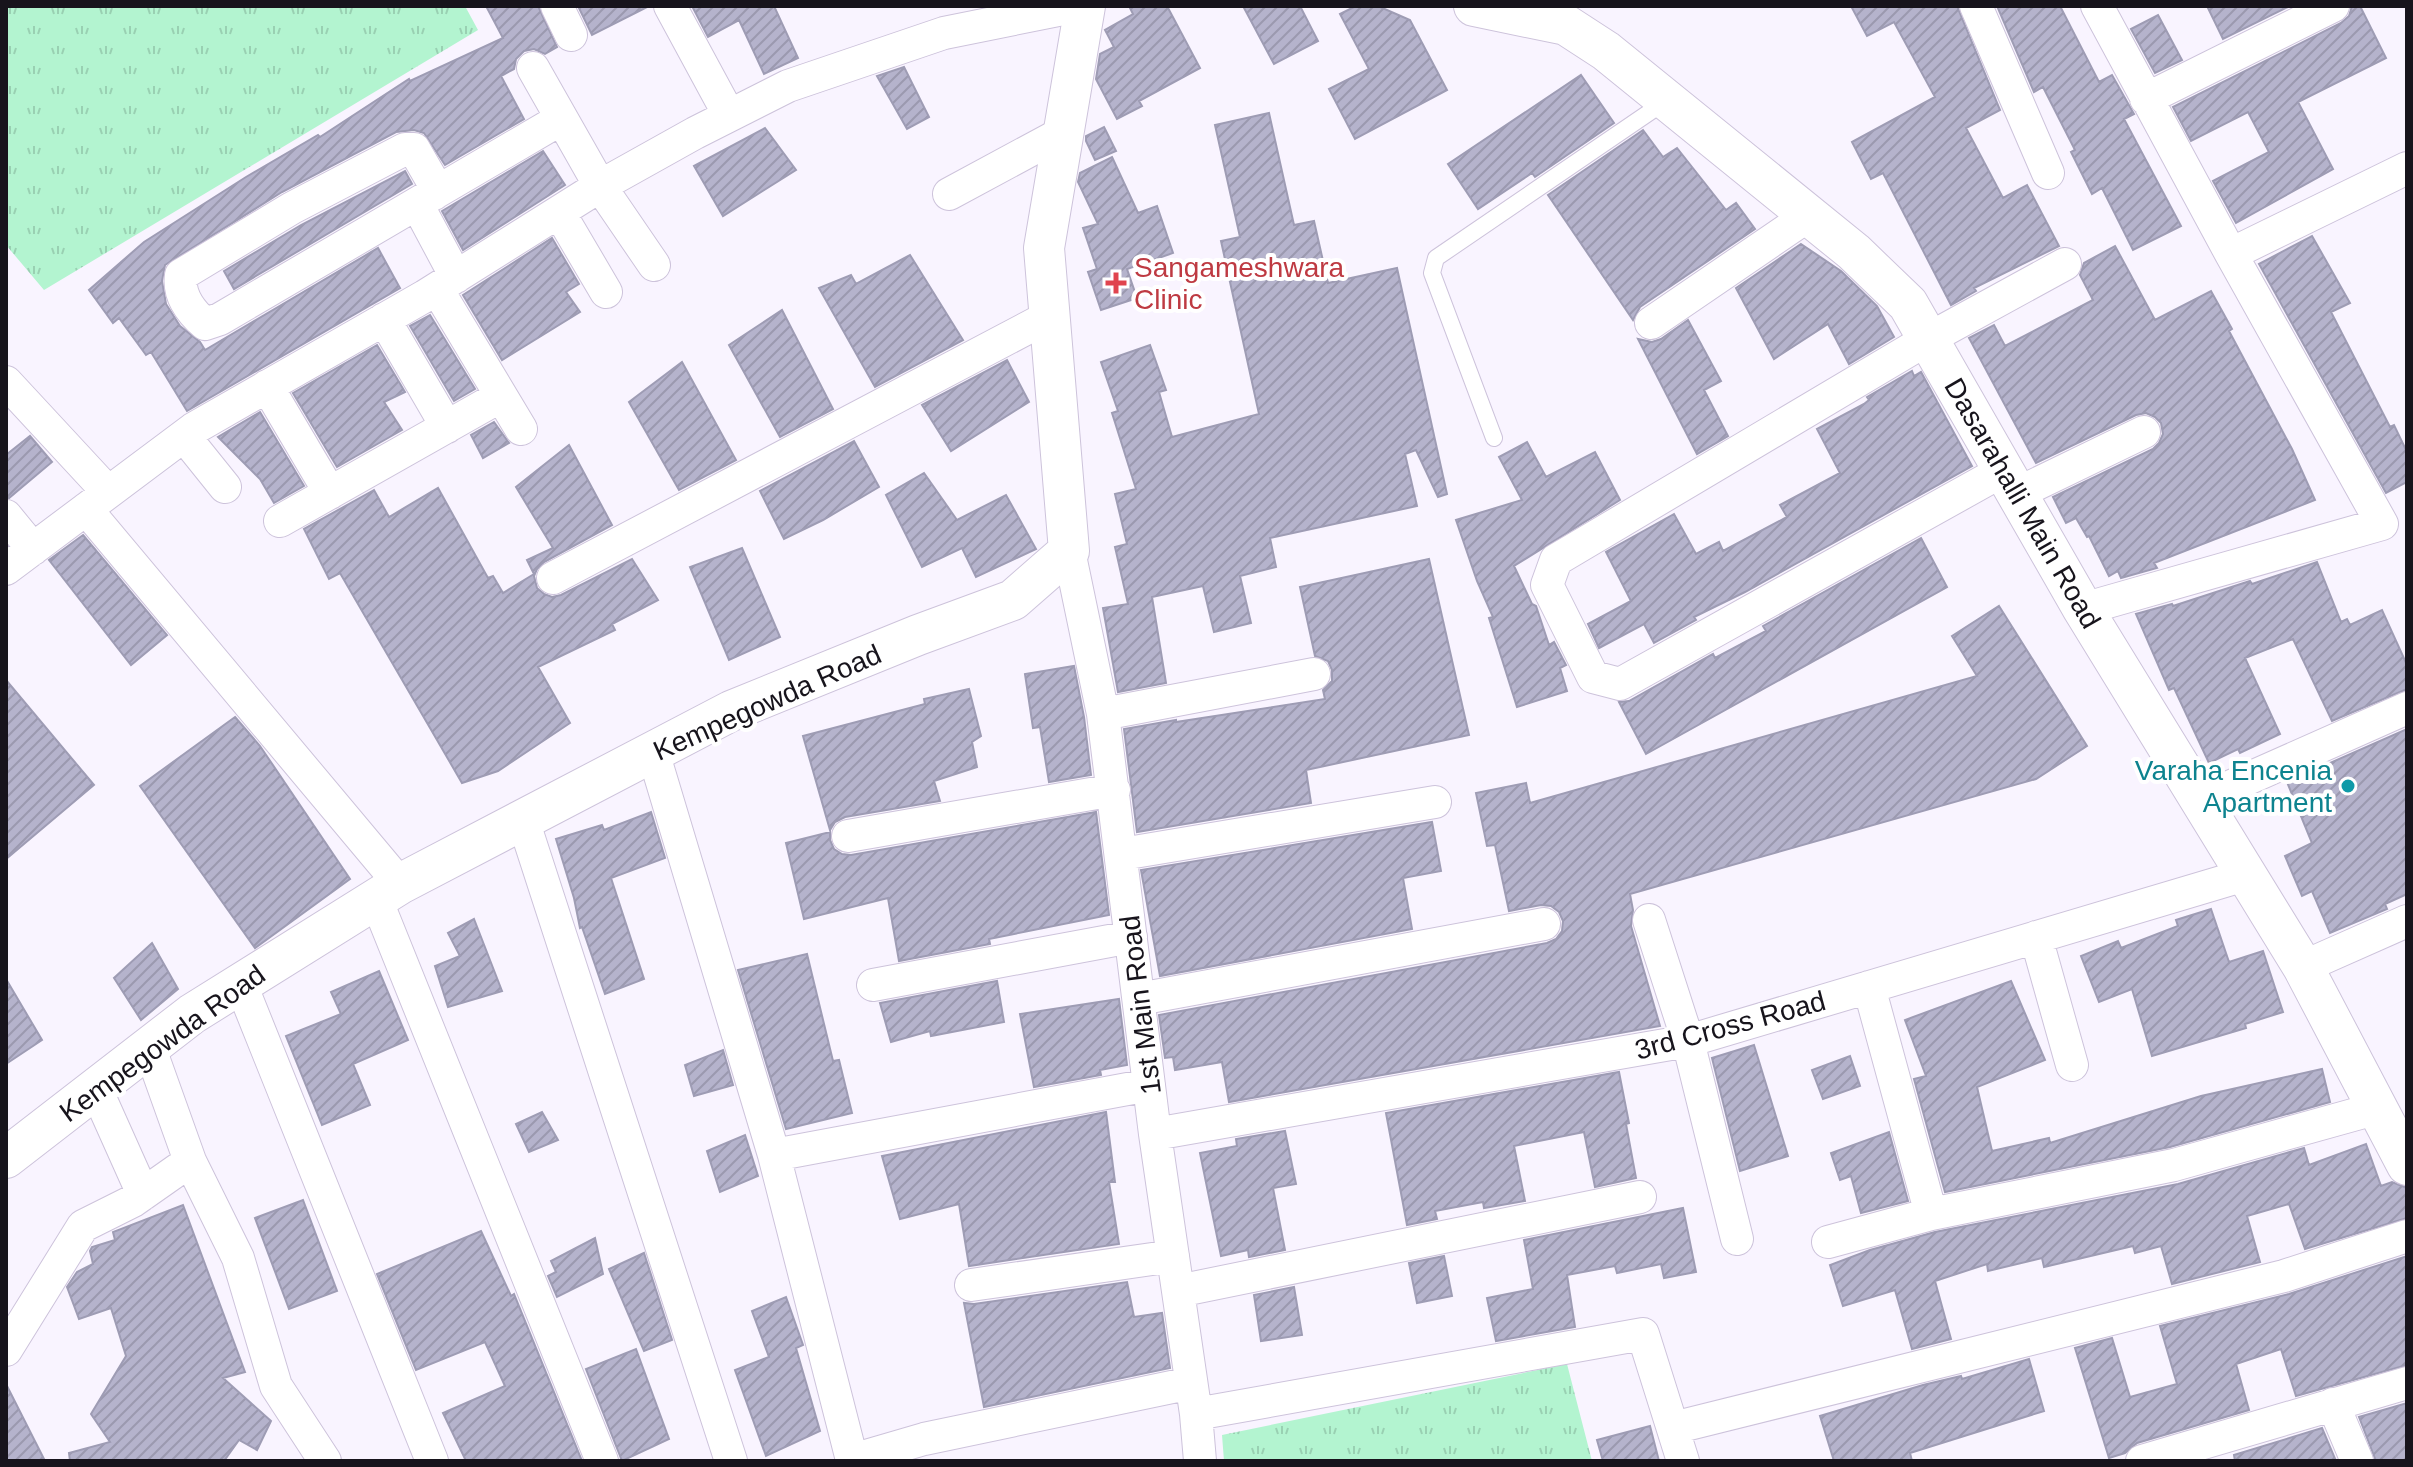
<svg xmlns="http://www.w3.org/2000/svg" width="2413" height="1467" font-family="Arial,sans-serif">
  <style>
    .grass { fill: url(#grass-tufts) }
    .building { fill: url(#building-hatch); stroke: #9e9cb4; stroke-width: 2 }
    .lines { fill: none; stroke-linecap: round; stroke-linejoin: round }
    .service-casing { stroke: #cdc3db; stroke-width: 18 }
    .minor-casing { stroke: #cdc3db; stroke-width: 34 }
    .tertiary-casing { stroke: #cdc3db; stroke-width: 42 }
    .service { stroke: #fff; stroke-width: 16 }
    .minor { stroke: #fff; stroke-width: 32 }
    .tertiary { stroke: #fff; stroke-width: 40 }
    .health-dot { fill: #e0444e; stroke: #fff; stroke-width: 3 }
    .culture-dot { fill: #0f9aa8; stroke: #fff; stroke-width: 3 }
    .labels { text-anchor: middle; stroke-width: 8; stroke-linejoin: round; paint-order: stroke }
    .health-label { font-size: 28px; fill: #be3a42; stroke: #fff; text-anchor: start }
    .street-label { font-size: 28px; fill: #17141c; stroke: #fff }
    .culture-label { font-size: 28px; fill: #0d838f; stroke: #fff; text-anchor: end }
  </style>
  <defs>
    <pattern id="grass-tufts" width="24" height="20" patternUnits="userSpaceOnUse" patternTransform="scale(2)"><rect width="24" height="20" fill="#b3f4d0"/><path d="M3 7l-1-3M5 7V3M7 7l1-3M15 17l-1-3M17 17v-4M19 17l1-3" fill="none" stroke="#99d0b2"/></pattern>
    <pattern id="building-hatch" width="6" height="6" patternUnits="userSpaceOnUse" patternTransform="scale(2)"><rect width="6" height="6" fill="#b5b3cc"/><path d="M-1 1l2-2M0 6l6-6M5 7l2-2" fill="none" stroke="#9b99af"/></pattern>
  </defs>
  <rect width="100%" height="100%" fill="#f9f4ff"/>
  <!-- grass -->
  <path class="grass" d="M6 6H465L478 30 44 290 6 245Z
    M1567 1364 1592 1461H1224L1222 1435Z"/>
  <!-- building -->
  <path class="building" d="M486 6H538L557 47 545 54 534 49 524 51 516 59 514 69 501 76 524 119 445 165 424 133 414 130 396 132 282 192 165 265 162 281 166 304 180 326 200 342 205 350 378 248 400 288 187 411 151 352 146 355 119 318 113 323 89 290 144 242 246 177 318 135 320 137 409 79 410 81 503 38Z
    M578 6H649L592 35Z
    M692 6H774L798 58 764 74 739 20 708 37Z
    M1129 6H1167L1200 68 1139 101 1142 106 1117 119 1096 79 1100 54 1114 47 1105 30 1133 14Z
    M1243 6H1300L1318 41 1274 64Z
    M1356 6H1378L1410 20 1447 90 1355 139 1329 89 1369 69 1340 14Z
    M1851 6H1957L2000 110 1966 128 2003 198 2027 185 2059 246 1974 288 1976 291 1951 305 1883 173 1871 179 1852 142 1935 97 1894 22 1867 36Z
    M1997 6H2060L2099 82 2112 75 2134 114 2124 119 2181 226 2133 250 2102 188 2092 194 2071 152 2075 150 2043 87 2034 92Z
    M2207 6H2290L2223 39Z
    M2352 6H2360L2386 58 2298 102 2333 169 2236 223 2213 181 2269 152 2248 112 2191 141 2173 107 2341 23 2349 16Z
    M2158 15 2182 60 2155 73 2131 29Z
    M904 67 929 117 907 129 877 76Z
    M1581 75 1614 123 1535 177 1532 173 1478 209 1448 164Z
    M1269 113 1294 225 1314 221 1328 283 1397 268 1447 494 1438 497 1416 450 1405 454 1417 506 1270 538 1276 567 1240 576 1251 623 1214 632 1203 586 1152 597 1166 683 1118 692 1103 608 1128 604 1115 547 1127 544 1115 494 1136 489 1112 413 1118 411 1101 362 1150 345 1166 390 1159 392 1172 437 1259 414 1221 241 1240 237 1215 125Z
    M1104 127 1116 151 1095 160 1086 141V136Z
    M765 128 796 170 723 216 694 166Z
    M1643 130 1663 157 1677 148 1726 210 1736 203 1755 229 1640 307 1633 320 1548 195Z
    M543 151 565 185 463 250 442 211Z
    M1112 157 1138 213 1157 206 1173 253 1127 269 1137 298 1101 310 1088 272 1097 269 1083 228 1098 224 1078 182 1080 173Z
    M405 171 412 184 234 289 224 271 301 225Z
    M2312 236 2350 303 2331 312 2390 427 2394 425 2407 452V482L2386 493 2259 264Z
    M552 238 579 284 566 292 580 312 502 360 463 295Z
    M1801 244 1841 271 1877 306 1894 337 1849 364 1828 324 1774 359 1736 288Z
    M2115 246 2155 320 2211 291 2232 329 2229 331 2292 449 2315 500 2154 563 2157 568 2121 578 2118 571 2109 576 2089 536 2087 537 2076 518 2066 523 2053 497 2153 449 2159 443 2163 434 2161 423 2155 417 2146 413 2136 415 2036 463 1969 338 1994 325 2005 346 2093 300 2080 275 2084 263Z
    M910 255 963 340 875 387 819 288 851 275 856 284Z
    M782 310 833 409 780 437 729 345Z
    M430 315 475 389 454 401 410 326Z
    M1688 320 1721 381 1704 390 1728 436 1697 454 1638 339 1652 342 1661 339Z
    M377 345 405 392 384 402 402 430 337 467 293 393Z
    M1007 360 1029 402 951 451 922 405Z
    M682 362 736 460 679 490 629 402Z
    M1912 371 1914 376 1921 372 1972 466 1745 592 1694 617 1696 620 1654 643 1644 624 1599 648 1588 624 1631 601 1606 552 1674 514 1696 554 1719 542 1723 551 1787 517 1780 505 1840 473 1817 429 1864 404 1869 400 1867 397Z
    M260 412 304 486 274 503 260 479 218 437Z
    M494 422 509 443 483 458 471 435Z
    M30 436 52 462 9 498 6 497V455Z
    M854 441 879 487 823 520 784 539 760 491Z
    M1527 442 1546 477 1595 452 1620 500 1514 566 1532 604 1536 606 1549 645 1554 642 1566 665 1560 668 1567 691 1517 707 1489 618 1493 617 1477 581 1456 520 1522 500 1499 457Z
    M569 445 612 525 544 562 537 569 534 576 537 588 544 594 552 597 561 595 632 559 658 600 612 624 615 630 538 667 570 723 498 771 462 783 340 573 329 579 304 529 374 490 389 517 438 488 488 578 493 576 503 593 534 574 527 560 553 548 516 487Z
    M924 473 957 520 1006 495 1036 549 976 577 962 548 922 567 886 495Z
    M83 535 167 635 131 665 49 560Z
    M1921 538 1947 587 1646 754 1619 702 1629 701 1713 654 1715 658 1766 631 1763 626Z
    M742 548 780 637 729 660 690 567Z
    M1429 559 1469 735 1306 770 1311 803 1137 832 1124 729 1176 720V722L1325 699 1323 690 1332 681V670L1328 661 1315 656 1300 587Z
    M2317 562 2341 622 2347 619 2350 625 2382 610 2407 665V689L2332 721 2293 639 2245 658 2280 734 2240 753 2238 749 2209 763 2174 688 2169 690 2136 614 2172 604 2173 606 2250 581 2252 584Z
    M1999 606 2087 746 2036 779 1630 894 1633 910 1631 926 1660 1026 1229 1102 1222 1062 1175 1070 1173 1057 1165 1058 1159 1015 1547 943 1556 939 1562 931 1563 921 1559 912 1551 906 1541 905 1509 911 1495 845 1487 846 1476 793 1526 783 1530 803 1977 676 1952 636Z
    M1074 666 1084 717 1091 775 1049 782 1040 727 1033 728 1025 674Z
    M6 680 94 785 6 859Z
    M969 689 981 736 972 742 977 767 934 781 940 801 845 817 835 822 830 830 803 736 925 704 924 699Z
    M235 717 260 746 350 879 255 948 140 786Z
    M2407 729V894L2385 904 2387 909 2330 933 2312 891 2302 896 2285 856 2312 843 2287 782Z
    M651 812 665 858 611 878 644 979 605 994 582 927 580 928 574 898 556 839 602 825 604 830Z
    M1096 812 1109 915 989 939 990 944 899 961 888 898 804 919 786 843 830 832V840L834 849 842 854 851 855Z
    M1432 822 1441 871 1403 878 1412 929 1160 976 1141 870Z
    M2211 909 2229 962 2263 951 2283 1012 2245 1024 2246 1028 2152 1056 2132 989 2099 1002 2081 956 2118 941 2121 948 2178 926 2176 920Z
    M474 919 502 991 448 1007 435 966 460 956 448 933Z
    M152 943 178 989 141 1020 114 978Z
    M807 954 833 1061 839 1060 852 1113 786 1129 738 970Z
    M379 971 408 1040 353 1064 370 1105 322 1125 286 1036 341 1014 331 992Z
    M6 979 42 1040 6 1064Z
    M997 981 1004 1022 931 1036 930 1031 891 1042 880 1003Z
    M2011 981 2045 1060 1977 1087 1992 1151 2049 1138 2050 1143 2201 1096 2322 1069 2330 1102 2170 1147 1945 1192 1914 1079 1926 1076 1905 1020Z
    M1119 999 1127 1065 1100 1070 1101 1075 1034 1087 1020 1014Z
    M1754 1045 1788 1156 1740 1171 1712 1058Z
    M723 1050 733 1085 694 1096 685 1065Z
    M1850 1056 1860 1086 1823 1099 1812 1070Z
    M1619 1072 1629 1123 1626 1124 1636 1178 1595 1187 1584 1132 1514 1146 1525 1201 1484 1208 1483 1202 1435 1211 1437 1219 1407 1225 1386 1113Z
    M542 1112 558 1140 529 1152 516 1124Z
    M1106 1112 1115 1182H1109L1119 1244 969 1266 959 1204 900 1219 882 1156Z
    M1285 1131 1296 1184 1273 1188 1285 1250 1249 1257 1248 1250 1221 1256 1200 1153 1237 1146 1236 1139Z
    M1889 1132 1908 1201 1861 1213 1851 1176 1840 1180 1831 1153Z
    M745 1135 758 1176 720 1192 707 1151Z
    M2366 1144 2381 1186 2392 1182 2407 1188V1218L2305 1249 2289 1204 2247 1216 2260 1262 2172 1284 2161 1246 2135 1253 2133 1246 2044 1267 2042 1258 1988 1271 1987 1264 1935 1281 1951 1339 1912 1349 1895 1290 1843 1306 1830 1265 1870 1250 1935 1232 2178 1184 2304 1148 2309 1165Z
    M303 1200 337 1291 289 1309 255 1218Z
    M183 1205 245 1372 223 1378 271 1421 257 1450 239 1440 224 1461H70L69 1453 110 1442 91 1414 126 1356 111 1308 79 1319 67 1287 77 1272 93 1264 90 1251 92 1247 115 1240 113 1232Z
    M1683 1208 1696 1272 1664 1278 1661 1264 1617 1273 1615 1266 1567 1275 1575 1327 1496 1341 1487 1298 1533 1289 1524 1240Z
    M481 1231 511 1296 514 1294 582 1461H466L443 1413 505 1386 485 1342 416 1370 377 1274Z
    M595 1238 603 1274 557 1297 548 1276 556 1272 551 1261Z
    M644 1253 672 1340 644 1351 609 1269Z
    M1444 1256 1452 1296 1417 1303 1409 1263Z
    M2407 1256V1365L2296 1396 2281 1349 2236 1364 2249 1410 2137 1443 2125 1453 2109 1458 2075 1348 2112 1338 2130 1397 2177 1384 2160 1326 2289 1294Z
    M1127 1282 1134 1317 1162 1313 1170 1368 984 1407 964 1303 974 1304Z
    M1294 1287 1302 1335 1261 1341 1254 1295Z
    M786 1297 803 1345 796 1348 820 1431 766 1456 735 1370 769 1357 752 1311Z
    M636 1349 669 1439 622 1461 586 1369Z
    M2029 1359 2044 1411 1910 1453 1912 1461H1834L1820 1416 1923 1385 1961 1376 1962 1379Z
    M6 1384 45 1461H6Z
    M2407 1403V1461H2376L2359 1417Z
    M1650 1426 1659 1461H1603L1597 1440Z
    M2322 1428 2336 1461H2235L2234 1455Z"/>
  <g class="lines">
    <!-- service casing -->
    <g class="service-casing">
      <path id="service" d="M1494 438 1432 273 1436 258 1666 101"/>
    </g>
    <!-- minor casing -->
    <g class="minor-casing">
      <path id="minor" d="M557 6 571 35
        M670 6 729 115
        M1976 6 2048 173
        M533 68 600 186 654 265
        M2146 99 2333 6
        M434 194 433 182 414 149H405L292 208 181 275C178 295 190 311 205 324L220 319 561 119
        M949 194 1064 132
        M417 204 456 277
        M559 212 606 292
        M2231 254 2407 168
        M437 289 521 429
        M384 319 447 427
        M1651 323 1809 215
        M6 382 108 492
        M267 386 330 493
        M184 436 225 487
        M2004 470 1620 684 1593 677 1547 585 1556 560 1928 339 2065 264
        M2016 494 2144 432
        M86 509 400 884
        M6 516 33 549
        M280 521 501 396
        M1069 551 1103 714 1155 1134 1196 1414 1200 1461
        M6 569 193 429 425 296 600 186 695 133 788 86 944 33 1078 6
        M553 578 1050 316
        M2083 609 2382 524 2231 254 2097 6
        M1103 714 1314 674
        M653 752 774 1155 852 1460 924 1439 1191 1383
        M2200 800 2407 708
        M523 820 731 1461
        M848 836 1114 790
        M1122 854 1435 802
        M376 899 602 1461
        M1649 920 1688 1041 1737 1239
        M2036 937 2072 1065
        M2303 967 2407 921
        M240 982 432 1461
        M873 985 1131 937
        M1869 987 1931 1214
        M1139 999 1544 924
        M150 1049 190 1161 238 1258 276 1386 325 1461
        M96 1089 143 1194
        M1155 1134 1688 1041 2245 875
        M774 1155 1149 1085
        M1828 1242 1931 1214 2174 1165 2378 1108
        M971 1285 1173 1256
        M1178 1291 1640 1197
        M6 1350 83 1226 133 1201 190 1161
        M2333 1404 2357 1461
        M1196 1414 1643 1334 1683 1461
        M1673 1428 2284 1276 2407 1236
        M2142 1461 2407 1383"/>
    </g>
    <!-- tertiary casing -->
    <g class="tertiary-casing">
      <path id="tertiary" d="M1474 6 1566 25 1606 51 1854 252 1908 304 2083 609 2303 967 2407 1165
        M6 1158 192 1014 400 884 731 711 918 635 1013 600 1069 551 1044 248 1085 6"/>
    </g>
    <!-- service -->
    <use href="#service" class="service"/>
    <!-- minor -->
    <use href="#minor" class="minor"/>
    <!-- tertiary -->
    <use href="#tertiary" class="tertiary"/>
  </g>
  <!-- markers -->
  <path class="health-dot" d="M1112 271h8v8h8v8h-8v8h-8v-8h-8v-8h8z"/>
  <circle class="culture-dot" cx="2348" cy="786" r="8"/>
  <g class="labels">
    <!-- health labels -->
    <g class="health-label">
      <text x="1134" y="277">Sangameshwara<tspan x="1134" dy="32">Clinic</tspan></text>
    </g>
    <!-- street labels -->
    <g class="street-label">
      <text transform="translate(2023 503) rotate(60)" y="10">Dasarahalli Main Road</text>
      <text transform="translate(767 702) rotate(-24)" y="10">Kempegowda Road</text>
      <text transform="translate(1140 1005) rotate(-97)" y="10">1st Main Road</text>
      <text transform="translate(1730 1025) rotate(-15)" y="10">3rd Cross Road</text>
      <text transform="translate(162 1043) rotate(-36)" y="10">Kempegowda Road</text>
    </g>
    <!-- culture labels -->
    <g class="culture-label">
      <text x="2332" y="780">Varaha Encenia<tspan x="2332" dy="32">Apartment</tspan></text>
    </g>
  </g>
  <!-- border -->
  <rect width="2413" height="1467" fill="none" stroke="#17141c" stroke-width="16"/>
</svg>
